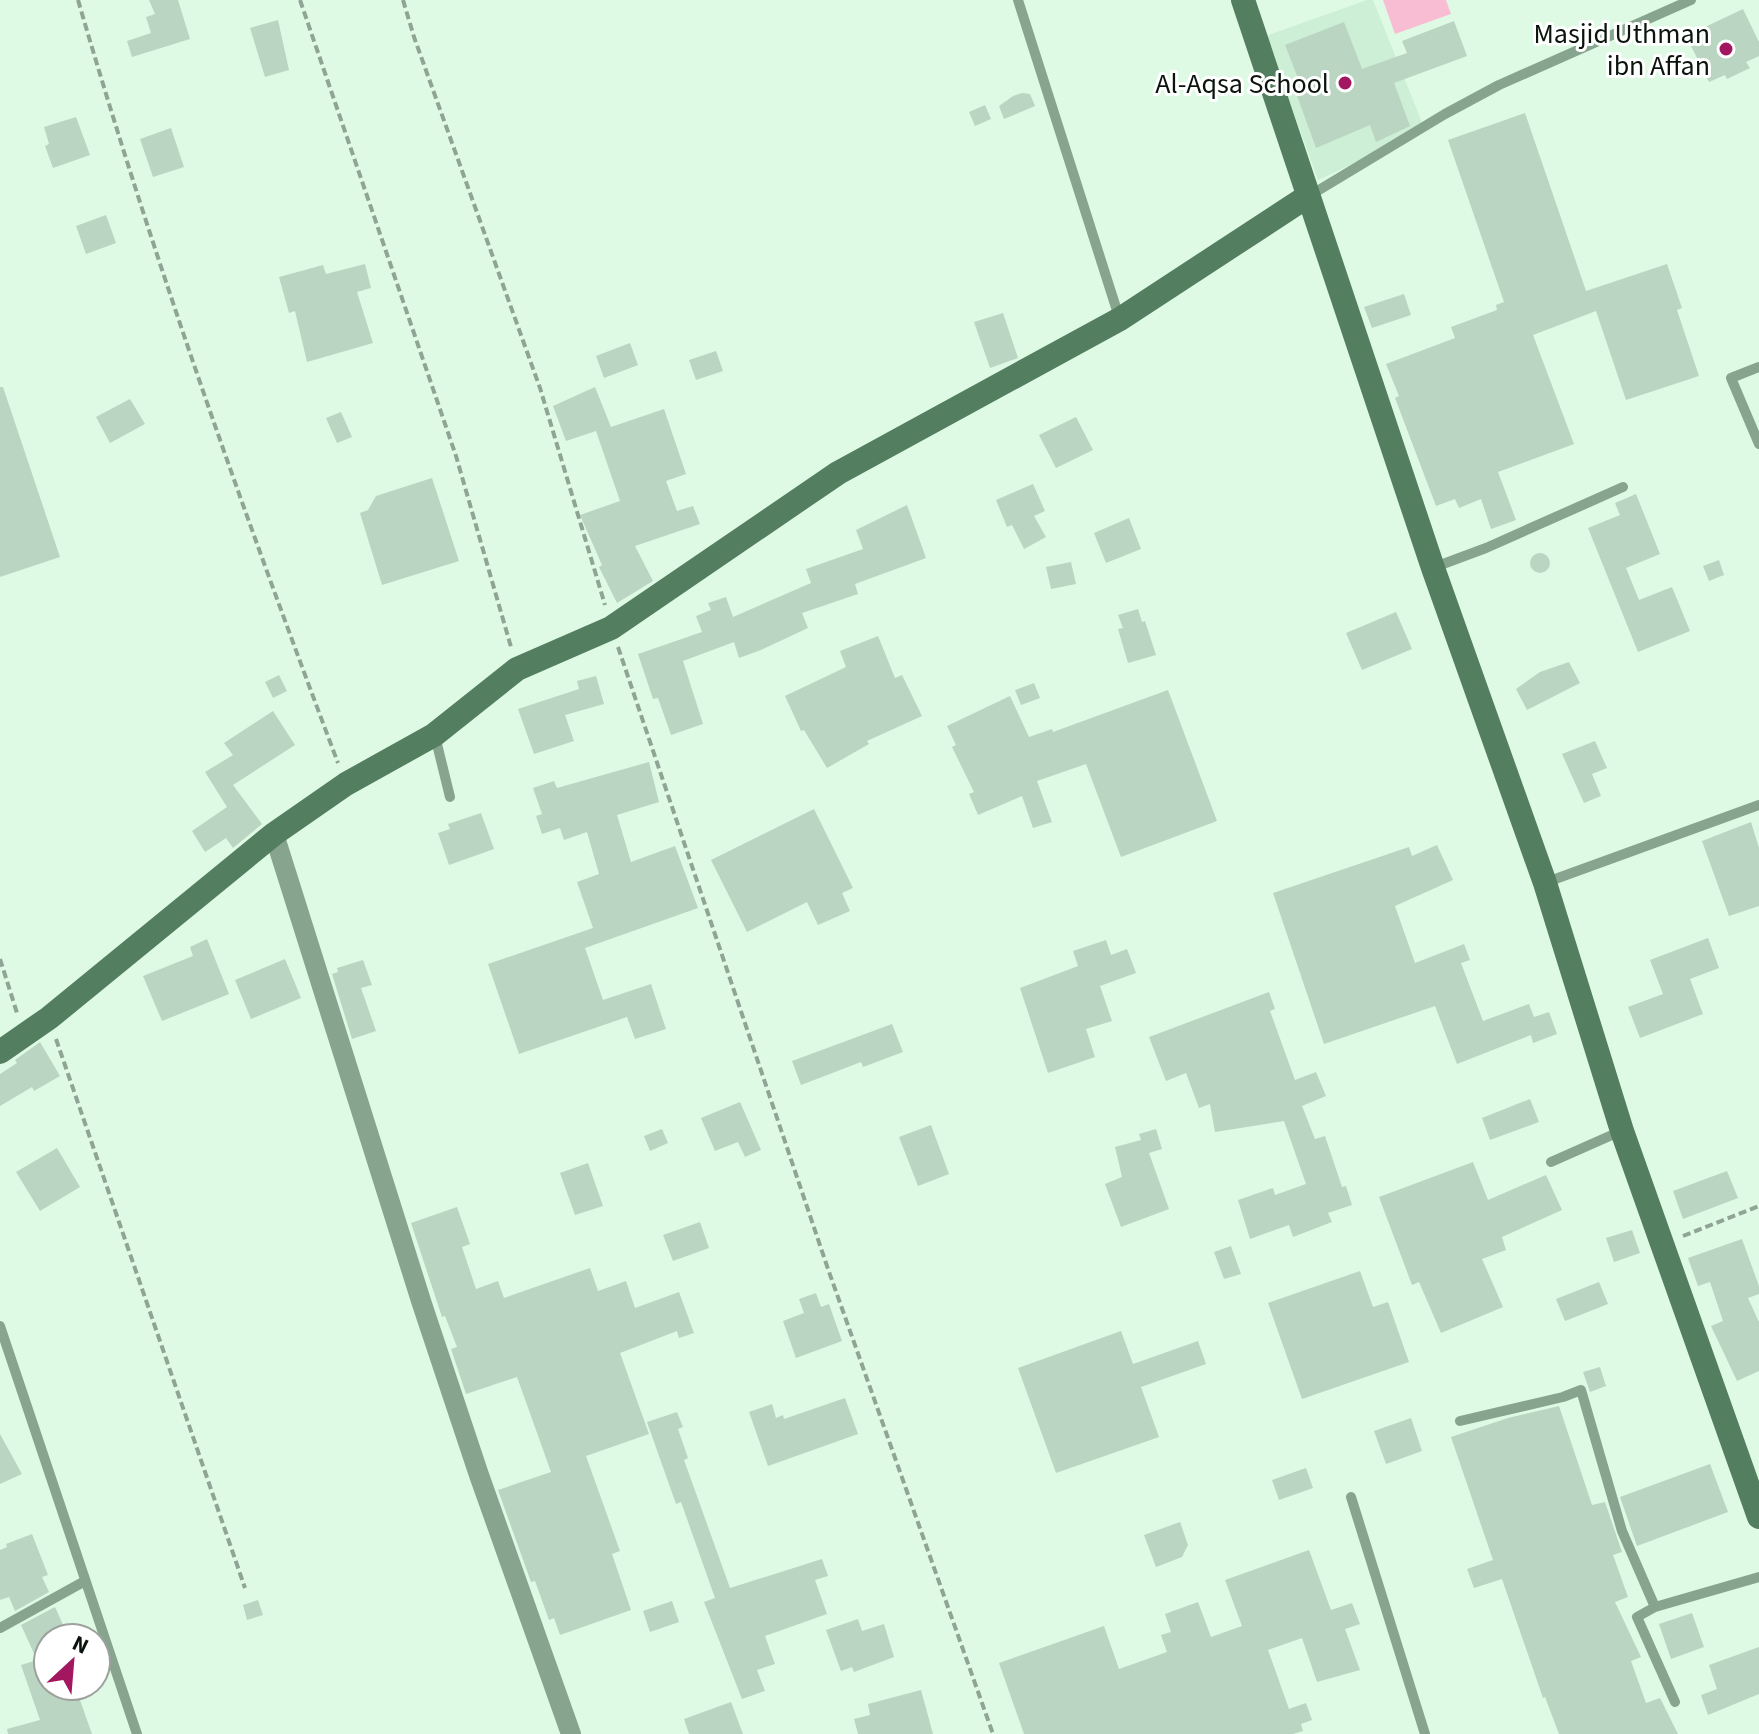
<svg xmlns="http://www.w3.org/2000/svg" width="1759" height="1734" font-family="'Source Sans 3',sans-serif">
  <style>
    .built { fill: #cdefd5 }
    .pitch { fill: #f9bdd3 }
    .building { fill: #bad5c1 }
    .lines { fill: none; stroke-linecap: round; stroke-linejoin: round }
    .path { stroke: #8fa494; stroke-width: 4; stroke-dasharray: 8 4; stroke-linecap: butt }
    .lane { stroke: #87a48e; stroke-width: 10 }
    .street { stroke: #87a48e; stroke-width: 20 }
    .secondary { stroke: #537e5f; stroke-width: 24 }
    .poi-dot { fill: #a21760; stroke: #fff; stroke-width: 3 }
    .labels { text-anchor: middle; stroke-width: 6; stroke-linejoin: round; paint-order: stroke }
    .poi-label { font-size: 28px; fill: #0a140d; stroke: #fff; text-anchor: end }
  </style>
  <rect width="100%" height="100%" fill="#defae4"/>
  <!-- built -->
  <path class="built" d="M1367 0H1373L1425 130 1318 180 1266 36Z"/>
  <!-- pitch -->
  <path class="pitch" d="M1383 0H1446L1451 14 1395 34Z"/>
  <!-- building -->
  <path class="building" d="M149 0H178L190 39 132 57 127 41 151 33 146 17 155 14Z
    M1743 9 1759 42V56L1746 62 1750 68 1727 79 1725 75 1709 82 1686 36Z
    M278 20 289 70 265 77 250 28Z
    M1454 21 1467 56 1394 83 1410 126 1376 142 1370 125 1316 148 1296 93 1303 91 1285 45 1344 22 1362 69 1407 53 1402 41Z
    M1022 93 1030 94 1035 106 1004 119 999 106 1013 96Z
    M985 105 991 119 975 126 969 112Z
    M1525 113 1586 291 1667 264 1682 308 1677 310 1699 376 1626 400 1596 311 1533 335 1574 444 1498 472 1516 520 1491 529 1481 499 1459 508 1455 499 1436 506 1395 398 1399 396 1386 364 1455 338 1451 327 1497 310 1496 305 1504 302 1448 140Z
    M76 117 90 155 53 168 45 146 49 144 44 127Z
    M171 128 184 167 153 177 140 139Z
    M106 215 116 243 86 254 76 226Z
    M365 264 371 288 357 292 373 343 307 362 295 311 289 313 279 277 323 265 326 274Z
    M1404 294 1411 315 1372 328 1364 307Z
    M1003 313 1018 358 990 368 974 322Z
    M630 343 638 365 604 378 596 356Z
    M716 351 723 371 696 380 689 360Z
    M0 387H3L60 557 0 577Z
    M595 387 611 427 664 409 686 474 666 481 677 511 693 506 700 524 635 546 653 581 617 603 599 567 602 565 580 515 620 501 596 431 566 441 553 406Z
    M130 399 145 424 110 443 96 417Z
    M341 412 352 437 337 443 326 418Z
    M1076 417 1093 450 1056 468 1039 435Z
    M432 478 459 561 382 585 360 513 368 510 376 496Z
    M1033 484 1045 511 1034 516 1046 537 1024 549 1012 525 1007 527 996 500Z
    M1636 494 1660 554 1626 568 1639 600 1672 587 1690 631 1638 652 1588 528 1620 515 1615 503Z
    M907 505 926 558 855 584 858 594 802 613 808 628 761 650 739 658 734 642 683 661 703 724 671 735 658 698 653 699 638 654 702 632 696 616 711 610 708 603 726 597 733 617 811 583 806 569 863 549 856 530Z
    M1129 518 1141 549 1106 563 1094 533Z
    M1530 563a10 10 0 1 1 20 0a10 10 0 1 1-20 0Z
    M1719 560 1724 575 1709 581 1703 566Z
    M1071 562 1076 584 1051 589 1046 567Z
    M1138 609 1142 622 1145 621 1156 655 1128 663 1118 629 1123 628 1118 615Z
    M1396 612 1412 649 1362 670 1346 633Z
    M878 636 895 678 902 675 922 716 867 741 869 744 827 768 804 730 801 731 785 696 846 667 840 651Z
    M1569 662 1580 683 1527 710 1516 689 1540 672Z
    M279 675 287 691 273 698 265 682Z
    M596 676 604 704 565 715 574 741 534 754 518 709 579 689 577 681Z
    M1034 683 1040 698 1021 705 1015 690Z
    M1168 690 1217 821 1121 857 1086 764 1037 781 1052 822 1033 828 1022 796 978 815 969 794 974 792 952 747 956 745 947 726 1010 696 1029 737 1052 729 1053 732Z
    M273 711 295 745 233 785 262 824 233 848 226 838 205 852 192 831 227 807 205 772 233 755 224 743Z
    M1595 741 1607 768 1592 774 1601 796 1584 803 1562 754Z
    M649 762 659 802 617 815 631 862 675 846 698 908 585 948 603 1000 651 984 666 1029 635 1039 627 1017 519 1054 488 964 593 928 577 882 599 874 587 832 564 840 560 828 542 834 536 816 542 814 533 788 554 781 557 788Z
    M814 809 853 888 842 893 850 911 818 925 807 902 747 932 711 860Z
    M481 813 494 849 449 865 438 833 450 829 448 824Z
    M1751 822 1759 848V906L1729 916 1702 841Z
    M1437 845 1453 880 1395 906 1415 963 1464 944 1470 960 1461 963 1483 1021 1529 1004 1534 1017 1549 1012 1557 1034 1533 1043 1531 1035 1457 1064 1435 1006 1324 1044 1273 893 1409 847 1412 856Z
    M1708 938 1719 968 1690 979 1703 1014 1640 1038 1628 1007 1663 994 1650 960Z
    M207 939 229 994 162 1021 143 976 193 956 190 947Z
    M1106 940 1111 955 1127 949 1136 973 1100 986 1112 1021 1086 1029 1095 1057 1048 1073 1020 988 1078 966 1073 951Z
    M285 959 301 998 251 1019 235 980Z
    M363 960 372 985 361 988 376 1031 352 1039 332 974 338 972 337 968Z
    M1269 992 1275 1009 1270 1011 1295 1080 1316 1072 1326 1096 1302 1106 1315 1139 1325 1136 1342 1187 1346 1186 1352 1205 1328 1213 1332 1222 1293 1237 1289 1225 1250 1239 1238 1200 1273 1188 1275 1195 1306 1184 1284 1121 1215 1132 1210 1104 1199 1108 1186 1073 1166 1081 1149 1037Z
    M892 1024 903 1052 863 1067 861 1062 801 1085 792 1061Z
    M40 1042 60 1076 34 1091 32 1087 0 1106V1074L17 1063 15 1060Z
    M1530 1099 1539 1122 1490 1140 1482 1118Z
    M740 1102 761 1150 745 1157 738 1142 715 1151 701 1118Z
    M931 1125 949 1174 918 1186 899 1137Z
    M662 1129 668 1143 650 1151 644 1136Z
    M1156 1129 1162 1149 1149 1153 1169 1209 1121 1227 1105 1184 1122 1177 1115 1147 1141 1140 1139 1134Z
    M57 1148 80 1187 40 1211 16 1172Z
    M1473 1162 1488 1200 1546 1175 1562 1210 1502 1237 1506 1250 1482 1259 1503 1307 1441 1333 1419 1282 1412 1285 1379 1197Z
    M588 1163 603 1206 575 1215 560 1173Z
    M1727 1171 1738 1198 1683 1219 1673 1191Z
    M457 1207 470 1244 462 1247 476 1289 498 1281 504 1298 590 1268 598 1291 626 1281 635 1308 679 1292 694 1333 679 1338 677 1331 620 1353 649 1434 586 1456 620 1551 612 1554 631 1610 560 1635 554 1618 549 1620 535 1581 531 1582 498 1490 551 1472 517 1377 466 1394 451 1349 457 1347 445 1316 442 1317 411 1223Z
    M700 1222 709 1248 673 1261 663 1235Z
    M1632 1230 1640 1253 1614 1262 1606 1238Z
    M1742 1239 1759 1286V1294L1748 1298 1759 1322V1371L1737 1381 1711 1326 1723 1321 1710 1282 1698 1286 1688 1258Z
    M1231 1246 1241 1274 1224 1279 1214 1252Z
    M1360 1271 1373 1307 1388 1302 1409 1362 1302 1399 1268 1303Z
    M1599 1282 1608 1304 1565 1321 1556 1299Z
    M816 1293 821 1307 829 1304 842 1341 796 1358 783 1321 804 1313 799 1299Z
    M1121 1331 1133 1364 1198 1341 1206 1364 1141 1387 1159 1437 1056 1473 1018 1368Z
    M1600 1367 1606 1386 1590 1392 1583 1372Z
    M845 1398 858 1434 768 1466 749 1412 772 1404 776 1418 783 1415 784 1419Z
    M1559 1406 1592 1505 1605 1502 1622 1552 1613 1555 1628 1597 1615 1602 1641 1657 1631 1661 1646 1703 1660 1698 1678 1734H1559L1545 1697 1543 1698 1502 1579 1474 1588 1467 1569 1493 1560 1451 1437 1508 1418Z
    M677 1412 683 1427 678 1429 688 1458 684 1460 730 1588 822 1559 828 1576 815 1580 827 1614 765 1636 775 1664 757 1670 765 1691 742 1699 704 1602 715 1598 681 1502 676 1504 647 1422Z
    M1411 1418 1422 1451 1386 1464 1374 1431Z
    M0 1434 22 1474 0 1484Z
    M1710 1464 1728 1512 1637 1546 1620 1497Z
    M1306 1468 1313 1488 1279 1500 1272 1480Z
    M1180 1522 1188 1545 1182 1557 1156 1567 1144 1535Z
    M32 1534 48 1575 42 1577 49 1592 15 1611 9 1597 0 1600V1550L7 1547 6 1544Z
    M1309 1550 1331 1610 1352 1603 1360 1624 1345 1629 1360 1670 1317 1682 1302 1638 1268 1650 1289 1709 1306 1703 1312 1720 1301 1724 1303 1731 1293 1734H1024L999 1663 1104 1626 1119 1669 1167 1652 1161 1635 1171 1632 1165 1614 1198 1602 1211 1637 1242 1626 1225 1580Z
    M258 1600 263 1615 247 1620 243 1605Z
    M672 1601 679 1622 650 1632 643 1611Z
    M55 1607 69 1638H48V1686H75L92 1734H8L7 1729 40 1720 21 1665 37 1660 21 1625Z
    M1692 1613 1704 1647 1671 1659 1659 1624Z
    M858 1619 862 1631 884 1624 894 1657 854 1672 852 1667 841 1671 826 1630Z
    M1759 1647V1694L1708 1715 1701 1695 1717 1689 1709 1665Z
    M921 1690 933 1734H858L854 1719 870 1715 868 1704Z
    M731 1702 743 1734H689L684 1719Z"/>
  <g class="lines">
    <!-- path -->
    <path class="path" d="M78 0C153 258 243 511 338 763
      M300 0 456 456 511 647
      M403 0 414 37 540 388 605 605
      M618 647 828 1269 993 1734
      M0 959 17 1013
      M56 1039 245 1588
      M1683 1236 1759 1206"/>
    <!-- lane -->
    <path class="lane" d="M1018 0 1119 317
      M1309 196 1445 114 1499 85 1691 0
      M1759 367 1731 378 1759 444
      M1435 567 1486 548 1623 487
      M435 736 450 797
      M1547 882 1759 805
      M1551 1162 1621 1131
      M0 1326 137 1734
      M1460 1421 1563 1397 1581 1390 1622 1531 1655 1607
      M1351 1497 1425 1734
      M0 1628 85 1581
      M1675 1702 1637 1617 1655 1607 1759 1577"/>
    <!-- street -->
    <path class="street" d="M274 834 422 1304 479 1475 571 1734"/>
    <!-- secondary -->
    <path class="secondary" d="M1243 0 1433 568 1545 883 1622 1131 1759 1517
      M0 1052 49 1018 274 834 346 784 434 735 517 669 611 628 838 473 1120 319 1308 196"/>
  </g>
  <!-- markers -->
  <g class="poi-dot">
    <circle cx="1726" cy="49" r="8"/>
    <circle cx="1345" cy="83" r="8"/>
  </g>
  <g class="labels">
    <!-- poi labels -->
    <g class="poi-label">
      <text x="1710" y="43">Masjid Uthman<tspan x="1710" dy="32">ibn Affan</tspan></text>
      <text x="1329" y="93">Al-Aqsa School</text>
    </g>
  </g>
  <!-- north arrow -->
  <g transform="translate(72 1662) rotate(26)"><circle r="38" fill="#ffffff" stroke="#9da19e" stroke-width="2"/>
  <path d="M0-6L14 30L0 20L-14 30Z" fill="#a21760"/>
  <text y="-12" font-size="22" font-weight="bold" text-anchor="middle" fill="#0a140d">N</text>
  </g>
</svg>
